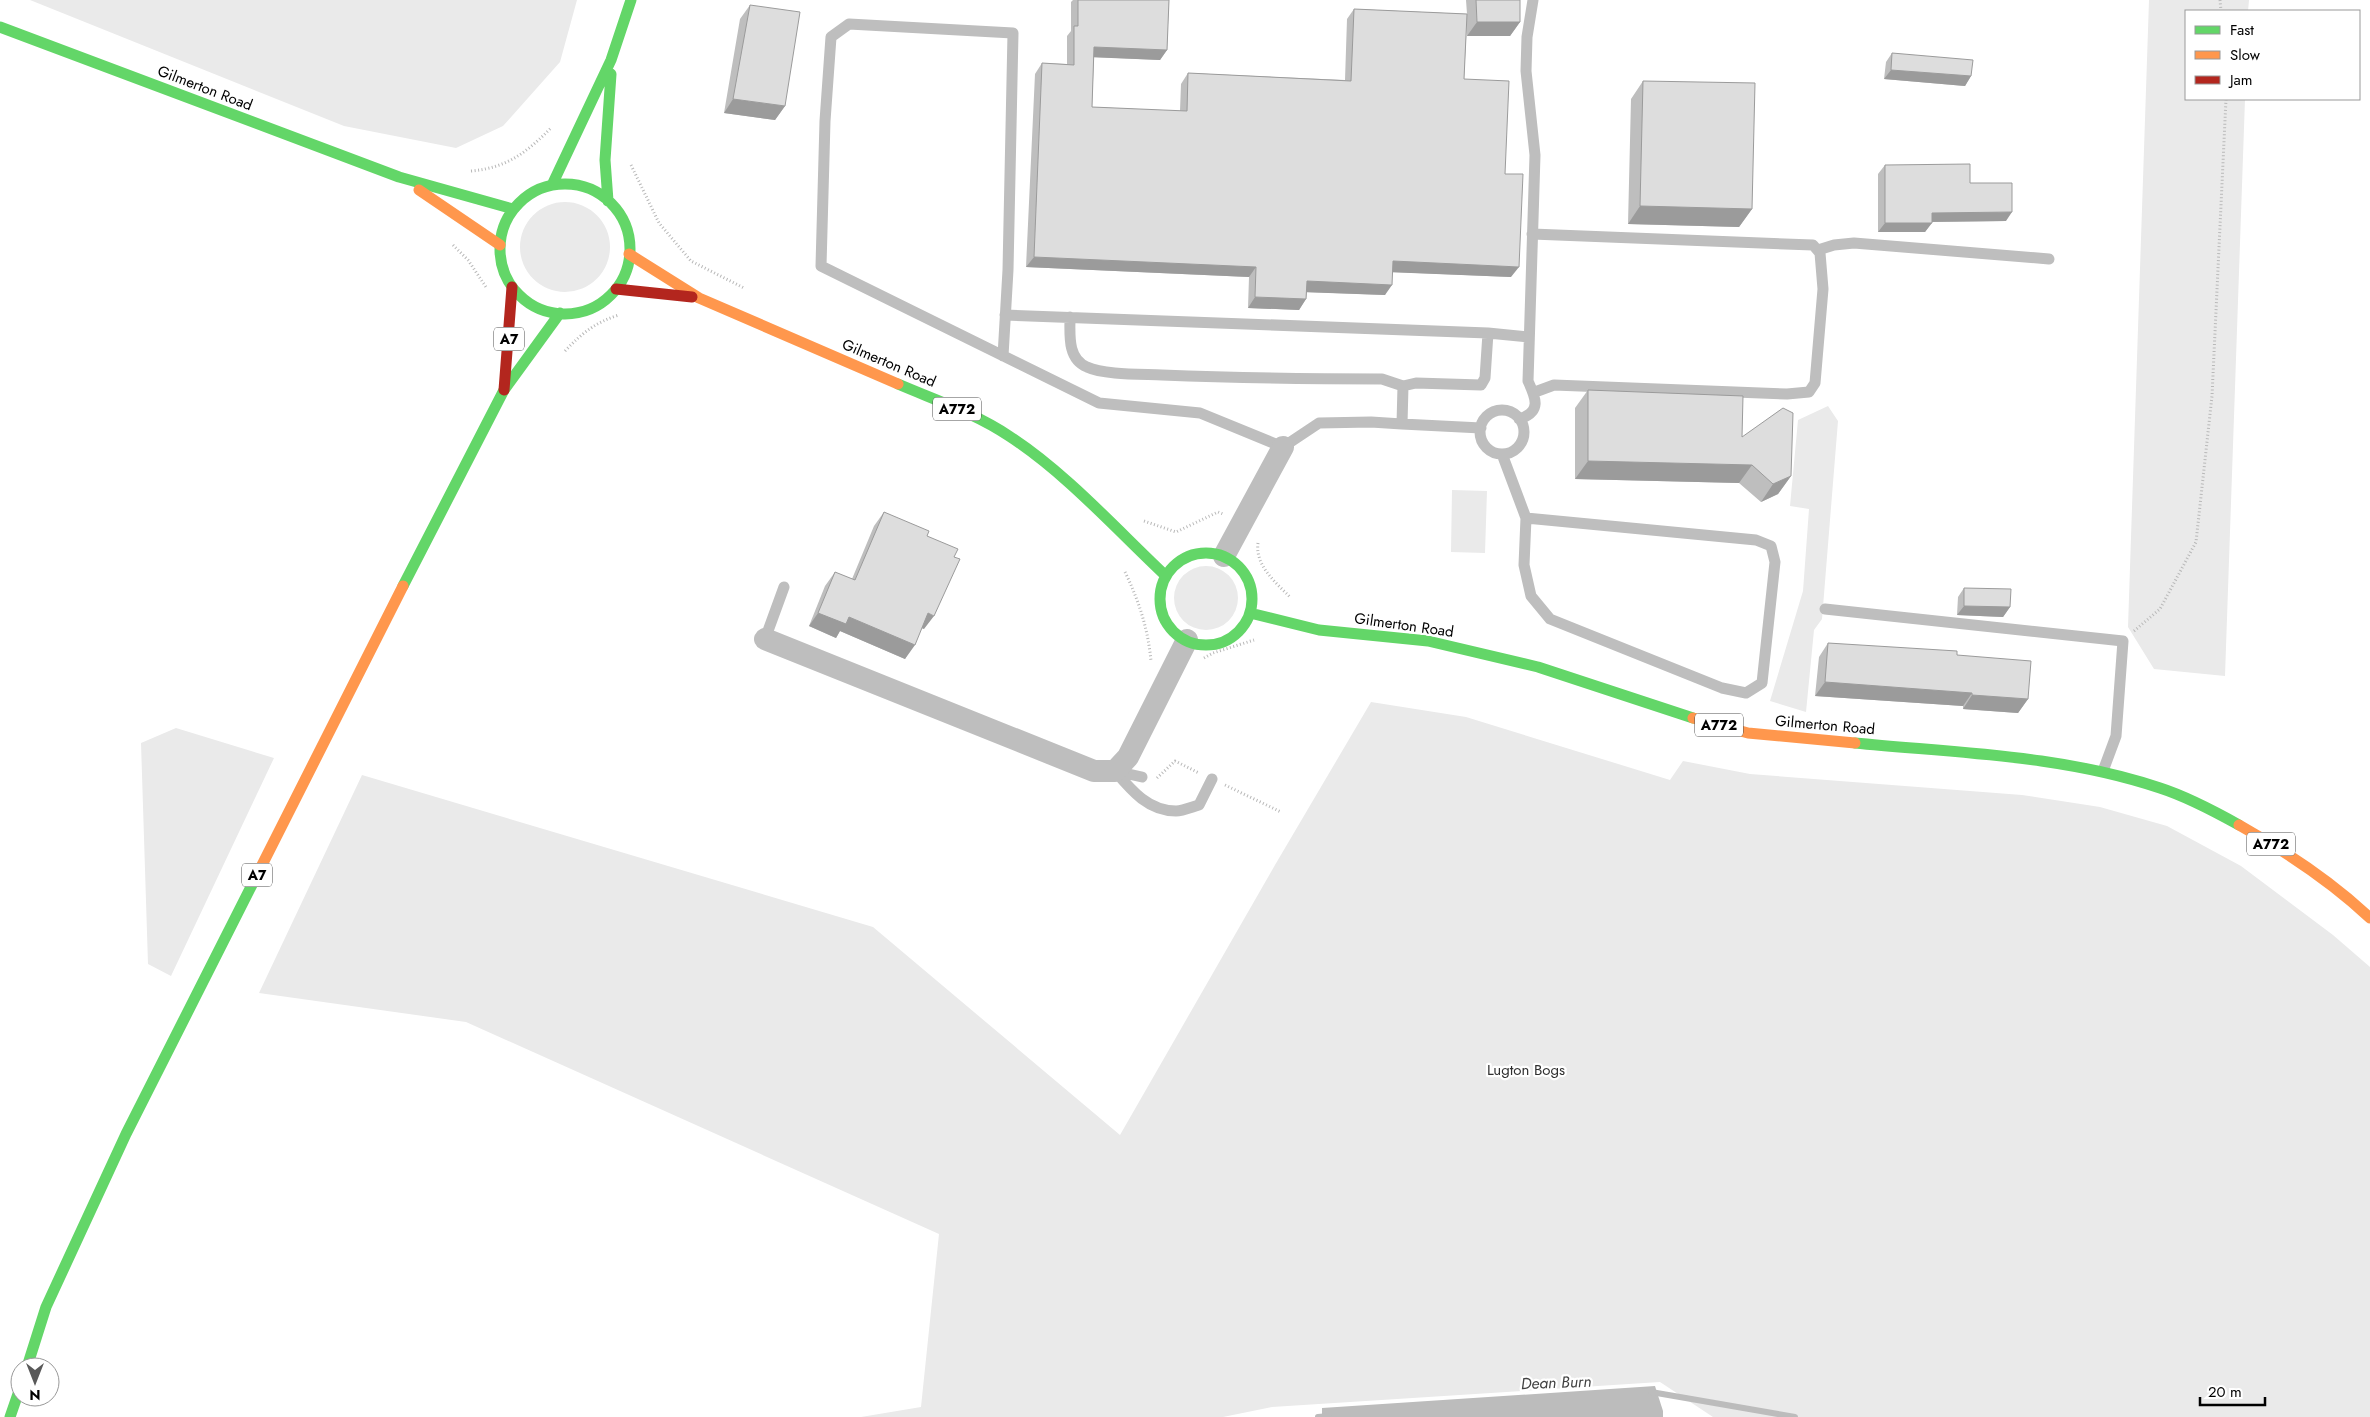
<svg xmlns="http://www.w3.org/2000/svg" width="2370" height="1417" font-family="Jost,sans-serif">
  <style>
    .green { fill: #eaeaea }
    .water { fill: #bcbcbc }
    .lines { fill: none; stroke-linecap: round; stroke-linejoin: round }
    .stream { stroke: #bcbcbc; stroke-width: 6 }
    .path { stroke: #b8b8b8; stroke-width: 3; stroke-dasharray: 1 2.5; stroke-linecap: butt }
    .lane { stroke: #bebebe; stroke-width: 11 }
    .street { stroke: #bebebe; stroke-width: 22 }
    .fast { stroke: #63d668; stroke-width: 11 }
    .slow { stroke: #ff974d; stroke-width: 11 }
    .jam { stroke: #b3261e; stroke-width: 11 }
    .wall { fill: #bebebe }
    .shaded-wall { fill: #9b9b9b }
    .building { fill: #ddd; stroke: #9b9b9b }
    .labels { text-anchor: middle; stroke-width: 4.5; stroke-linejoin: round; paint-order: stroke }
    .shield { fill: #fff; stroke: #4c4c4c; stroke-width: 1 }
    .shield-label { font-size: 14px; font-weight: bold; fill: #000 }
    .street-label { font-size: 15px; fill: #000; stroke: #fff }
    .park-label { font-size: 15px; fill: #303030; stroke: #fff }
    .water-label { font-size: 16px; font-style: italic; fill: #414141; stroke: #fff }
  </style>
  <rect width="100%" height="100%" fill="#fff"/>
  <!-- green -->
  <path class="green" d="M30 0H577L560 62 503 126 456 148 344 126Z
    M2149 0H2249L2248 11H2186V99H2245L2225 676 2154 669 2128 627Z
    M520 247a45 45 0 1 1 90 0a45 45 0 1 1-90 0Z
    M1828 406 1838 421 1822 619 1814 630 1806 712 1770 701 1803 591 1809 509 1790 506 1798 420Z
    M1452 490 1487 491 1485 553 1451 552Z
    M1174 598a32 32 0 1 1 64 0a32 32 0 1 1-64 0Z
    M1371 702 1466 717 1670 780 1683 761 1750 774 2022 795 2100 807 2167 826 2241 866 2333 935 2370 967V1417H1713L1660 1382 1272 1407 1223 1417H861L921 1407 939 1234 466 1022 259 993 362 775 873 927 1120 1135 1275 865Z
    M176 728 274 758 171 976 148 964 141 743Z"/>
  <!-- water -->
  <path class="water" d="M1655 1386 1663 1411V1417H1322V1408Z"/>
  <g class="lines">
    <!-- stream -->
    <path class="stream" d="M1651 1392 1795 1417
      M1318 1417 1329 1416"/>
    <!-- path -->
    <path class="path" d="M2220 0 2221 11
      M631 165 659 223 691 261 744 288
      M471 171C507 168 527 152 551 128
      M453 245 468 260 486 287
      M565 351C582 333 596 322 619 315
      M1144 521 1176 532 1218 512 1223 514
      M1258 543C1255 565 1275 582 1290 597
      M1125 572C1139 601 1148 629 1151 661
      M2134 631 2160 609 2196 542 2212 396 2226 99
      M1204 658 1213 653 1254 640
      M1157 778 1175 761 1199 773
      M1225 785 1281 812"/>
    <!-- lane -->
    <path class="lane" d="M1532 234 1813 245 1820 253 1823 289 1815 383 1809 392 1787 394 1554 385 1535 392 1534 395
      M1818 250 1834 245 1854 243 2049 259
      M1005 315 1488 333 1529 337
      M1003 356 1008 270 1013 33 849 24 831 37 825 121 821 266 1099 403 1200 413 1283 447 1319 423 1371 422 1402 424 1403 386 1382 379C1309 379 1235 378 1162 375 1142 374 1104 375 1087 367 1067 359 1070 334 1070 317
      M1403 386 1416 383 1481 385 1485 378 1488 333
      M1480 432a22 22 0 1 1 44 0a22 22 0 1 1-44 0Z
      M1519 419C1542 412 1536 398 1528 381L1535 155 1526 71 1527 37 1533 0
      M1402 424 1481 428
      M1502 454 1526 518 1524 565 1531 596 1550 619 1722 688 1746 693 1762 683 1775 562 1771 546 1756 540 1526 518
      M1825 609 2123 641 2116 736 2103 771
      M765 639 784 587
      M1115 771C1131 790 1148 811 1176 811 1183 811 1192 807 1199 805L1212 779
      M1115 771 1142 777"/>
    <!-- street -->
    <path class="street" d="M1224 556 1283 447
      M765 639 1094 771H1115L1128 757 1187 640"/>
    <!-- fast -->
    <path class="fast" d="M0 27 399 177 513 209
      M500 249a65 65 0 1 1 130 0a65 65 0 1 1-130 0Z
      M552 185 611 60 631 0
      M608 201 605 160 611 74
      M898 384C935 400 975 413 1009 436 1066 473 1116 529 1166 576
      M1160 599a46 46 0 1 1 92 0a46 46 0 1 1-92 0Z
      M403 586 504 390 560 313
      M1250 613 1319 630 1428 641 1538 667 1693 718
      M1855 743C1957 753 2063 755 2160 788 2188 797 2214 811 2239 825
      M27 1367 46 1307 126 1134 259 871
      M10 1417 20 1388"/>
    <!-- slow -->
    <path class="slow" d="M419 190 500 245
      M629 254 699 298 898 384
      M1693 718 1748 733 1855 743
      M2239 825C2285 851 2332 882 2370 918
      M259 871 403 586"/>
    <!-- jam -->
    <path class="jam" d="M616 289 692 297
      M504 390 512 287"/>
  </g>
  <!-- wall -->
  <path class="wall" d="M1073 0H1169L1167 50 1160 60 1094 57 1092 107 1180 111 1181 84 1188 73 1345 80 1347 19 1354 9 1467 14 1466 0H1520V22L1510 36H1467V22L1464 79 1505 174 1511 277 1392 272 1385 295 1307 292 1306 299 1299 310 1248 308 1249 277 1026 267 1035 74 1042 63 1067 64V36L1071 31V2Z
    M750 5 785 106 775 120 724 113 740 19Z
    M1892 53 1971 76 1965 86 1884 79 1886 62Z
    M1643 81 1752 209 1739 227 1628 224 1631 99Z
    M1885 165 1970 183 2006 221 1932 222 1925 232H1878V174Z
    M1588 390 1742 437 1791 476 1778 494 1761 502 1739 483 1575 479V408Z
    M884 512 927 536 924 629 922 628 905 659 840 631 836 638 809 626 825 586 835 572 852 579 874 526Z
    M1964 588 2010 607 2003 617 1957 615 1958 597Z
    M1828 643 1957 655 2028 699 2018 713 1963 709V706L1815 696 1819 657Z"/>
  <!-- shaded-wall -->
  <path class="shaded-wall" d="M1477 22H1520L1510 36H1467Z
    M1094 47 1167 50 1160 60 1087 57Z
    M1891 70 1971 76 1965 86 1884 79Z
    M733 99 785 106 775 120 724 113Z
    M1640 206 1752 209 1739 227 1628 224Z
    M2012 212 2006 221 1925 222 1932 213Z
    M1885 223H1932L1925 232H1878Z
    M1034 257 1256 267 1249 277 1026 267Z
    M1393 261 1519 267 1511 277 1386 272Z
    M1307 281 1392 285 1385 295 1300 292Z
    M1255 297 1306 299 1299 310 1248 308Z
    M1588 461 1752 465 1739 483 1575 479Z
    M1791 476 1778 494 1761 502 1773 484Z
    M1964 606 2010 607 2003 617 1957 615Z
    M818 613 849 617 915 645 905 659 840 631 836 638 809 626Z
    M928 613 934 616 924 629 919 627Z
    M1825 682 1972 693 1963 706 1815 696Z
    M1972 695 2028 699 2018 713 1963 709Z"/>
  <!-- building -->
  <path class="building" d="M1078 0H1169L1167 50 1094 47 1092 107 1187 111 1188 73 1351 81 1354 9 1467 14 1464 79 1509 81 1505 174H1523L1519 267 1393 261 1392 285 1307 281 1306 299 1255 297 1256 267 1034 257 1042 63 1074 65V26H1078Z
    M1476 0H1520V22H1477Z
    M750 5 800 12 785 106 733 99Z
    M1892 53 1973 60 1971 76 1891 70Z
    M1643 81 1755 83 1752 209 1640 206Z
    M1970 164V183H2012V212L1932 213V223H1885V165Z
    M1588 390 1743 396 1742 437 1783 408 1793 413 1791 476 1773 484 1752 465 1588 461Z
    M884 512 929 531 927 536 958 549 954 557 960 559 934 616 928 613 915 645 849 617 846 624 818 613 835 572 855 580Z
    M1964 588 2011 589 2010 607 1964 606Z
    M1828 643 1957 651V655L2031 661 2028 699 1972 695V693L1825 682Z"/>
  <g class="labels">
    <!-- shield labels -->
    <g class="shield">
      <rect x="494" y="327.5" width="30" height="23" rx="4"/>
      <rect x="933" y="397.5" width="48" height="23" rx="4"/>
      <rect x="1695" y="713.5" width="48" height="23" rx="4"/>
      <rect x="2247" y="832.5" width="48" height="23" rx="4"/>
      <rect x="242" y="863.5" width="30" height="23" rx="4"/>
    </g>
    <g class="shield-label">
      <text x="509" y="344">A7</text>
      <text x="957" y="414">A772</text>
      <text x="1719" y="730">A772</text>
      <text x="2271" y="849">A772</text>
      <text x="257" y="880">A7</text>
    </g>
    <!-- street labels -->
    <g class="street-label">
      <text transform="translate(205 88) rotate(21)" y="5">Gilmerton Road</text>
      <text transform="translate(889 363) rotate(23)" y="5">Gilmerton Road</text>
      <text transform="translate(1404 625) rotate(8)" y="5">Gilmerton Road</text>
      <text transform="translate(1825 725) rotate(5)" y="5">Gilmerton Road</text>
    </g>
    <!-- park labels -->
    <g class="park-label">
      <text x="1526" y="1075">Lugton Bogs</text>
    </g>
    <!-- water labels -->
    <g class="water-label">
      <text transform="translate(1556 1382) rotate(-2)" y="6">Dean Burn</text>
    </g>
  </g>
  <!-- legend -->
  <rect x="2185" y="10" width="175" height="90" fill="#ffffff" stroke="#999999"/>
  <rect x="2195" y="26" width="25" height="8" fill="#63d668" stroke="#999999"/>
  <text x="2230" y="35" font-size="15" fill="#000000">Fast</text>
  <rect x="2195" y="51" width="25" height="8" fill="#ff974d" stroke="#999999"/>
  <text x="2230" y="60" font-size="15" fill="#000000">Slow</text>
  <rect x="2195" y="76" width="25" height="8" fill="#b3261e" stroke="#999999"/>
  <text x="2230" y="85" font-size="15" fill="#000000">Jam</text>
  <!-- north arrow -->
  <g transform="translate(35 1382) rotate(180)"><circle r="24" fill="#ffffff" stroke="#999999"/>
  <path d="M0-4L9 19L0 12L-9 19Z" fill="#595959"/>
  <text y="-8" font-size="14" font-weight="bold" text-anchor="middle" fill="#000000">N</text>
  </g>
  <!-- scale -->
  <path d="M2200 1397v8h65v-8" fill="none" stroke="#000000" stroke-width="2.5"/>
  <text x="2208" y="1397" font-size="15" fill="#000000" stroke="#ffffff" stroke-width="4" paint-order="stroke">20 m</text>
</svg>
